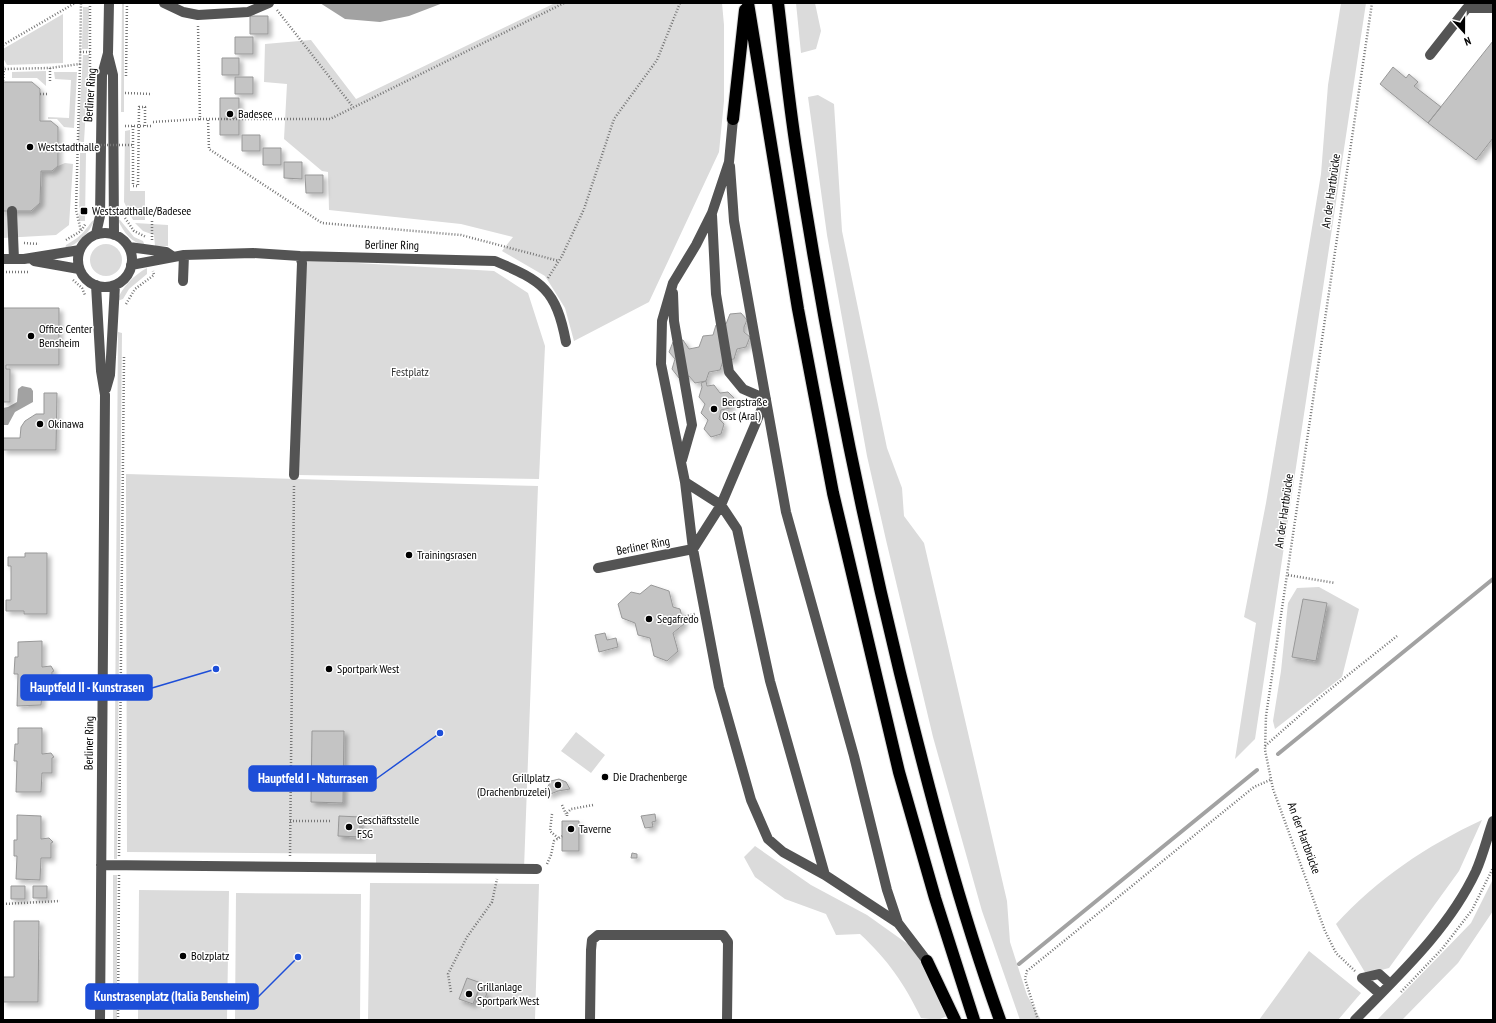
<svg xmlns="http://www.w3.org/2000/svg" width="1496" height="1023" font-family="'PT Sans Narrow',sans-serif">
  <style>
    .green { fill: #dbdbdb }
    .water { fill: #a2a2a2 }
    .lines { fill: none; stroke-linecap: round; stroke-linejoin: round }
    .stream { stroke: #a2a2a2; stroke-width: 4 }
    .building { fill: #c4c4c4; stroke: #989898; filter: url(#shadow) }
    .highway-casing { stroke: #dbdbdb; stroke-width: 14 }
    .path { stroke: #767676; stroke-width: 2.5; stroke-dasharray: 1 2; stroke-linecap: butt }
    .minor { stroke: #545454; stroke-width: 10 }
    .highway { stroke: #000; stroke-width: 12 }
    .path-bridge { stroke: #767676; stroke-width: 2.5; stroke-dasharray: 1 2; stroke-linecap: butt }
    .poi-dot { fill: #000; stroke: #fff; stroke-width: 1.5 }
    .labels { text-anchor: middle; stroke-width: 3; stroke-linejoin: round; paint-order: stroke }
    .street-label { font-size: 12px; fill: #000; stroke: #fff }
    .poi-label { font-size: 12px; fill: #000; stroke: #fff; text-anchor: start }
    .park-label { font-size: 12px; fill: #323232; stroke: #fff }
    .leader { fill: none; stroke: #1d4ed8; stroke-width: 1.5 }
    .callout-dot { fill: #1d4ed8; stroke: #fff; stroke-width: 1.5 }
    .callout { fill: #1d4ed8; stroke: #1d4ed8; stroke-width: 1.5 }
    .callout-label { font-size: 13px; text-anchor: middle; font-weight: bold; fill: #fff }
  </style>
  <defs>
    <filter id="shadow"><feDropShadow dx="3.5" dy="3.5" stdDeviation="2" flood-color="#0004"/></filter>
  </defs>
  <rect width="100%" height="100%" fill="#fff"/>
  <!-- green -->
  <path class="green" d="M122 3H124V112H121Z
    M555 3H722L724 25V101L719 152 649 302 574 341 565 308 545 276 502 251 513 237 461 224 329 210 328 172 322 171 284 139 287 84 264 82 265 44 311 40 356 99Z
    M796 3H815L821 31 816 49 801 53Z
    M1341 3H1366L1255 739 1235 759 1256 623 1244 617 1266 503 1321 174 1328 85Z
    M83 7H89L88 49H82Z
    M63 14V63L7 65 3 58V49Z
    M83 55H89L84 142H78Z
    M46 71V86L37 78H12V72Z
    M54 72H77L74 128 64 127 57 119H48V117L69 118 71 80 55 79Z
    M818 95 834 104 842 231 887 448 902 488 904 516 924 543 1007 901 1010 942 1027 995 1041 1020H1020L982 911 933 737 886 540 867 456 827 235 808 97Z
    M130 130V191H145V220H133L124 202 125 131Z
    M80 153H86L85 221H79Z
    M65 163 73 164 69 225 56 235 3 238V211H31L40 203 41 171H52L58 166Z
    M95 219C89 234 79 243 65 249L66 245C73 241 81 236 86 229 90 225 90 222 95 219Z
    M118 220H120L134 237 143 241 145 246C131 242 124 233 118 220Z
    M135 223 168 225V246H155L154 235 143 231Z
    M90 260a16 16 0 1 1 32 0a16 16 0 1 1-32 0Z
    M305 260 494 271 528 293 545 346 539 479 298 475Z
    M147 268V274L129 289 123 299 117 301C122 287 134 275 147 268Z
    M118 332 122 333 117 859H114Z
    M126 474 538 486 524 869 376 865V854L127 852Z
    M1319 587 1359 609 1342 677 1275 729 1273 721 1281 671 1288 603 1297 588Z
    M576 732 605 755 591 773 561 751Z
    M1482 820 1459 871 1389 968 1366 974 1336 924C1377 879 1426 846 1482 820Z
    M755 846 811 885 867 915 912 947 935 979 947 1016 938 1020 921 1018C904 983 888 960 860 934L836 935 826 914 785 899 755 877 744 857Z
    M113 875H117V1020H113Z
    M1493 879V911L1458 963 1402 1020H1377L1471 923Z
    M370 883 539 884 535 1020H368Z
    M139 890 229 891 227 1020H138Z
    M236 893 361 894 360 1020H235Z
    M1309 951 1361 993 1338 1020H1259Z"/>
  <!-- water -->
  <path class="water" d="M320 3H443L409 16 380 22 345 19Z
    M22 386 31 388 33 391V402L15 412 8 425H3V408L8 407 17 402 18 389Z"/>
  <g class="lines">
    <!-- stream -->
    <path class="stream" d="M1278 754 1493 579
      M1019 964 1257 770"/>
  </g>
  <!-- building -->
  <path class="building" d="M250 16H268V34H250Z
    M235 37H253V54H235Z
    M1493 41V138L1476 160 1428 123Z
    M222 58H239V75H222Z
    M1393 67 1406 78 1409 74 1418 82 1414 86 1441 107 1428 123 1380 84Z
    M235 77H253V94H235Z
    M3 82H32L40 89V121H51L58 127V166L52 171H41L40 203 31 211H3Z
    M220 98H239V135H220Z
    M242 135H260V151H242Z
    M263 148H281V165H263Z
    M284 162H302V179L284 178Z
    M305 175H323V193H306Z
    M3 308H59V365H6V369H10V402H3Z
    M741 313 747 320 744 327V332L750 337 746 347 737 349 734 359 723 361 720 370 709 372 706 381 695 383 689 376 679 378 672 369 675 359 669 352 673 342 683 340 689 349 699 347 703 336 713 335 716 325 726 324 730 314Z
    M706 381 707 386 714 385 720 393 728 392 734 398 730 408 721 410 719 419 724 424 721 434 711 437 704 429 708 420 701 413 705 404 699 397 702 387 701 383Z
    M44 393H57L56 450H3V438H20L21 427 25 421 36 414H44Z
    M25 553H47V614H24V611H6V600H11V566H8V557H25Z
    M651 585 669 591 673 607 680 609 684 624 673 633 678 651 667 661 654 656 650 638 638 635 635 623 622 618 618 604 631 592 640 594Z
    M1303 599 1327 603 1316 661 1292 657Z
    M605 633 607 640 616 638 618 647 599 652 595 635Z
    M42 641V667L51 666 54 671 52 672V687H43L41 705 17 706 18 674H14L15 657H18V642Z
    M18 728H42V754L51 753 54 757 52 758V773H42L41 792H16L17 761H14L15 744H18Z
    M312 731H344L343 803 311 802Z
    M559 779 566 782 570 789 558 791 548 795 547 788 551 781Z
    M655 814 656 821 652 822 653 827 645 828 641 816Z
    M17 815 41 816V839L49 838 53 842 51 843V858H41L40 880 16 879 17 856H14V840H17Z
    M339 816 360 817V837L338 836Z
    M562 821H579V851H562Z
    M632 853 637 854V858H631Z
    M11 886H25V899H11Z
    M33 886H47V898H33Z
    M14 921H39L38 1002H3V977H14Z
    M467 978 481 983 473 1004 459 999Z
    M479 990 487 993 484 1001 476 998Z"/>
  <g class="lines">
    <!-- highway casing -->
    <g class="highway-casing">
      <path id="highway" d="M748 3 798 309 833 493 899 772 935 898 974 1020
        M778 3C784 53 789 104 797 154 824 328 858 501 900 673 929 790 959 906 1000 1020
        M733 119 745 10
        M927 961 955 1020"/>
    </g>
    <!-- path -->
    <path class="path" d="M277 10 353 107
      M198 26 200 119H330L564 3
      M3 45 75 3
      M80 52H90
      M80 64 76 210 81 231
      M3 67 4 69 50 68 80 64 81 3
      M50 68V82
      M90 73V3
      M126 76 127 3
      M3 81 4 69
      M125 93 152 94
      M40 94H49
      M226 119 234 117 237 119
      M208 120 209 149 322 223 461 235 559 261
      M153 122 200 119
      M125 126H145
      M133 126V186H138L139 107H145V126H153
      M78 145H83
      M125 218 134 231 146 237
      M152 221V241
      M66 240 81 231 86 223
      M24 243 39 244
      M3 272H30
      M548 278 562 256 584 209 614 119 657 60 680 3
      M73 280 82 288 85 295
      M126 304 135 289 154 275 153 271
      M1288 575 1335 583
      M682 617 695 614
      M1265 746 1323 695 1397 636
      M562 805 566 814
      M552 814 550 831 558 838
      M567 816V813L571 809 593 805
      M290 821H332
      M119 856 124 357
      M290 856 294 485
      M547 864 551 855 554 841 562 836
      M3 904 60 901
      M1355 971 1336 953 1325 931 1273 789 1265 750 1266 716 1372 3
      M451 992 448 974 467 937 492 902 497 879
      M1401 992 1442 949 1472 910 1493 868
      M118 1020 119 875
      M1038 1020 1025 979 1027 971 1254 787 1270 780"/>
    <!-- minor -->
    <path class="minor" d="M164 3 183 12 198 15 248 12 269 3
      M108 55 113 75 114 235
      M1430 55 1467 8H1493
      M733 119 729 162 712 213 696 245 673 283 662 321 661 364 685 482 693 549 719 687 751 800 768 839 783 852 825 875 898 923 927 961
      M730 166 734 221 786 512 854 756 887 890 898 923
      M12 211 14 259
      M78 260a27 27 0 1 1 54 0a27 27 0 1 1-54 0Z
      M96 234 100 216 102 75 108 53 109 3
      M129 247 166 252 172 256
      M3 259H24L80 250
      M34 261 79 269
      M131 265 184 255 253 253 300 256 495 261C542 281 556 289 566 342
      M183 281 184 255
      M96 285 101 371 105 395 100 1020
      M673 293 674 321 692 425 682 460
      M106 389 110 375 115 285
      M294 475 302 263 300 256
      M685 482 721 505 737 529 770 681 825 875
      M598 568 693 549 721 505 766 399 743 389 729 372 716 294 712 215
      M101 865 537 869
      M1362 978 1379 974 1390 984
      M1362 978 1380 994
      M590 1020 591 950 592 940 598 935H723L728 942 727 1020
      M1355 1020C1399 975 1449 929 1476 871 1483 855 1487 838 1493 821"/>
    <!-- highway -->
    <use href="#highway" class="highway"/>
    <!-- path-bridge -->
    <path class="path-bridge" d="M83 145H134"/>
  </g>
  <!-- markers -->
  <g class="poi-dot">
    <circle cx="230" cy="114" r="4"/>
    <circle cx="30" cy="147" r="4"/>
    <rect x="80" y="207" width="8" height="8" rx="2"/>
    <circle cx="31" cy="336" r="4"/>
    <circle cx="714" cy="409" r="4"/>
    <circle cx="40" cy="424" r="4"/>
    <circle cx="409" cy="555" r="4"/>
    <circle cx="649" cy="619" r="4"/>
    <circle cx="329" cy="669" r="4"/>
    <circle cx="605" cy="777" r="4"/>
    <circle cx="558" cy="785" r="4"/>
    <circle cx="349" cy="827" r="4"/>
    <circle cx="571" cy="829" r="4"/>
    <circle cx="183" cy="956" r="4"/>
    <circle cx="469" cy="994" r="4"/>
  </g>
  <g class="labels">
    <!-- street labels -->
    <g class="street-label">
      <text transform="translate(90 95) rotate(-86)" y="4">Berliner Ring</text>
      <text transform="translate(1331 191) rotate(-82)" y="4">An der Hartbrücke</text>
      <text transform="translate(392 245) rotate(1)" y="4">Berliner Ring</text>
      <text transform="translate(1284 511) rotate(-82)" y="4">An der Hartbrücke</text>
      <text transform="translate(643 546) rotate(-11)" y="4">Berliner Ring</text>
      <text transform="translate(89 743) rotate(-89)" y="4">Berliner Ring</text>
      <text transform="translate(1304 838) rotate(70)" y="4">An der Hartbrücke</text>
    </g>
    <!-- poi labels -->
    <g class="poi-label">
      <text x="238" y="118">Badesee</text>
      <text x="38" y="151">Weststadthalle</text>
      <text x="92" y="215">Weststadthalle/Badesee</text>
      <text x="39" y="333">Office Center<tspan x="39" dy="14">Bensheim</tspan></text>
      <text x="722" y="406">Bergstraße<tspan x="722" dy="14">Ost (Aral)</tspan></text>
      <text x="48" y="428">Okinawa</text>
      <text x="417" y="559">Trainingsrasen</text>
      <text x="657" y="623">Segafredo</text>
      <text x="337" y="673">Sportpark West</text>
      <text x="613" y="781">Die Drachenberge</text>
      <text x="550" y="782" text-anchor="end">Grillplatz<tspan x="550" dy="14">(Drachenbruzelei)</tspan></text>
      <text x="357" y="824">Geschäftsstelle<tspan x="357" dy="14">FSG</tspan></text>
      <text x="579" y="833">Taverne</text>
      <text x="191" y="960">Bolzplatz</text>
      <text x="477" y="991">Grillanlage<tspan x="477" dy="14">Sportpark West</tspan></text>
    </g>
    <!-- park labels -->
    <g class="park-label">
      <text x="410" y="376">Festplatz</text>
    </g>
  </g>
  <!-- callouts -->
  <path class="leader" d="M216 669L152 688M440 733L376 779M298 957L258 997"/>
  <g class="callout-dot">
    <circle cx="216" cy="669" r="4"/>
    <circle cx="440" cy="733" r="4"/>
    <circle cx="298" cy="957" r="4"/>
  </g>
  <g class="callout">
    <rect x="21" y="675" width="131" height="25" rx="4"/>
    <rect x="249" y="766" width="127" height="25" rx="4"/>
    <rect x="86" y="984" width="172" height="25" rx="4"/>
  </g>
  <g class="callout-label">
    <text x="87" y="692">Hauptfeld II - Kunstrasen</text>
    <text x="313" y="783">Hauptfeld I - Naturrasen</text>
    <text x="172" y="1001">Kunstrasenplatz (Italia Bensheim)</text>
  </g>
  <!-- border -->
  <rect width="1496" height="1023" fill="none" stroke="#000000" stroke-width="8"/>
  <!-- north arrow -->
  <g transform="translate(1464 32) rotate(159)" stroke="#ffffff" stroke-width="3" paint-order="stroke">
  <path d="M0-3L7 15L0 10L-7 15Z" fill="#000000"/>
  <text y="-6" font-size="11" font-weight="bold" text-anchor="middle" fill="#000000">N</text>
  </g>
</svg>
